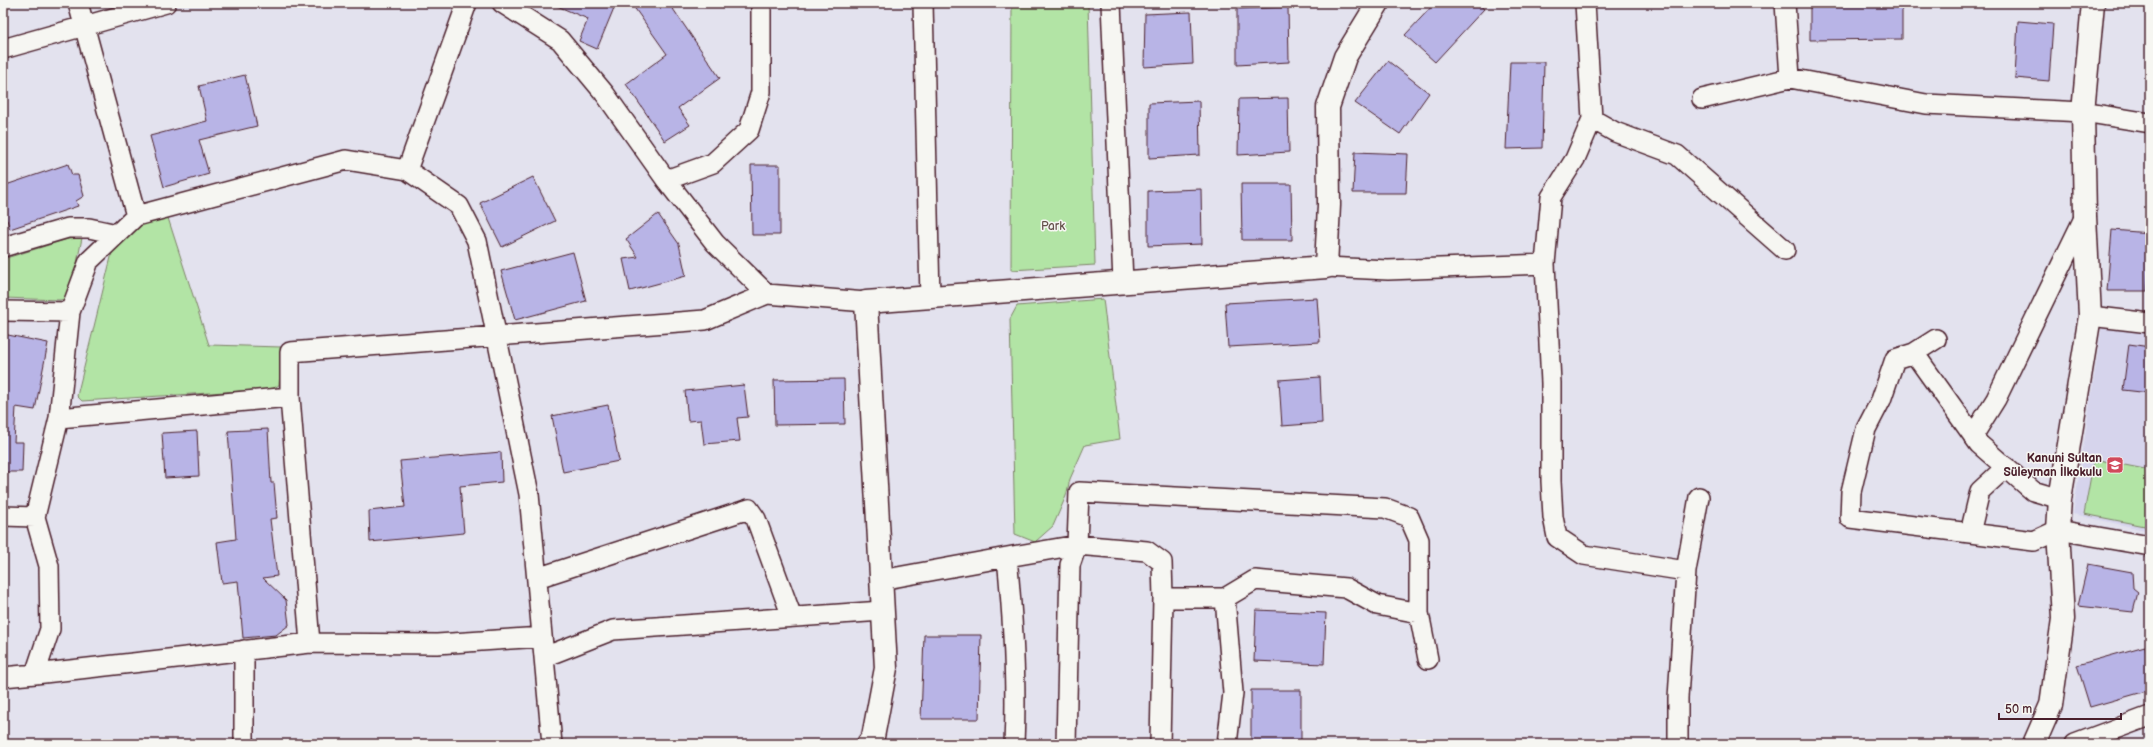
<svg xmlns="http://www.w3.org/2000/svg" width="2153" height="747" font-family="'Balsamiq Sans',sans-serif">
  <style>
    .built { fill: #d6d4ec }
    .green { fill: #b2e4a5; stroke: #7e8268 }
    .building { fill: #b8b4e6; stroke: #4a1f2b }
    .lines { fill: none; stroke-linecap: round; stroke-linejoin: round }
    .street-casing { stroke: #4a1f2b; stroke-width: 22 }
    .secondary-casing { stroke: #4a1f2b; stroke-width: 25 }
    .street { stroke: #f6f6f2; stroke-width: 19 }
    .secondary { stroke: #f6f6f2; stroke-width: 22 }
    .labels { text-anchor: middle; stroke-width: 3; stroke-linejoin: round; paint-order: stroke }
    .park-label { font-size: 12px; fill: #64504a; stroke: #f6f6f2 }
    .poi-label { font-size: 12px; font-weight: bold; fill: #4a1f2b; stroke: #f6f6f2; text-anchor: end }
  </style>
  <rect width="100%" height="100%" fill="#e3e2ee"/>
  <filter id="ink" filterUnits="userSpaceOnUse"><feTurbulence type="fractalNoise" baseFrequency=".025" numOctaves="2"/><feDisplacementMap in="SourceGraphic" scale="8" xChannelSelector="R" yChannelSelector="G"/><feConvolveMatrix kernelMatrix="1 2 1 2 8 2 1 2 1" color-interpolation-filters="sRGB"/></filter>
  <g filter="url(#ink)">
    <!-- built -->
    <path class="built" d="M2102 325 2150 331V531L2073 514Z"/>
    <!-- green -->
    <path class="green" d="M1012 3H1088L1095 265 1011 270Z
      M168 218 209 345 282 347 279 385 272 389 82 401 77 396 112 253 139 223Z
      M82 238 70 298 60 300 3 298V259L68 239Z
      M1103 299 1120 439 1085 445 1070 479 1066 496 1053 526 1035 542 1015 534 1010 319 1017 306Z
      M2094 459 2150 470V527L2084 514Z"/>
    <!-- building -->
    <path class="building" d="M550 3H616L597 49 579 41 588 19Z
      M631 3H669L720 78 678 108 690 125 665 141 626 84 667 54Z
      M1435 3H1477L1484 9 1435 62 1405 35Z
      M1810 3H1902V39L1810 40Z
      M1288 7 1289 62 1237 65V9Z
      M1191 12 1193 64 1144 67 1145 14Z
      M2018 21 2053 24 2049 81 2015 78Z
      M1388 61 1429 93 1400 134 1355 103Z
      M1510 62H1544L1542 148 1506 149Z
      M245 75 257 126 199 140 209 174 164 187 150 136 207 121 199 86Z
      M1288 98 1289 152 1238 155 1239 99Z
      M1199 101 1200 155 1149 158V103Z
      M1355 152 1408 154 1406 193H1353Z
      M68 164 72 175H78L84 196 76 201 78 206 10 229 7 220H3V186Z
      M751 165H780V235H752Z
      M533 177 555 221 502 247 480 203Z
      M1241 184H1291L1292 240H1242Z
      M1201 189 1202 244 1148 246V191Z
      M658 214 679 244 686 276 630 291 623 259 638 257 626 239Z
      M2112 230 2150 233 2147 291H2107Z
      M573 252 586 301 515 320 501 271Z
      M1317 298 1320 342 1228 347 1225 303Z
      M3 334 48 343 35 410 16 407 14 442H23L22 472H3Z
      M2129 344 2150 347V393L2123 390Z
      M1320 377 1322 423 1282 426 1279 380Z
      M844 379 845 424 775 425 774 380Z
      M744 385 748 417 737 418 740 441 704 444 701 420 688 421 685 391Z
      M608 405 619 461 563 472 552 416Z
      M268 429 271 483H274L277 518 270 519 277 576 263 578 286 600 289 625 276 635 243 638 238 581 222 583 217 542 236 539 228 431Z
      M197 431 199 476 165 478 162 433Z
      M501 452 502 482 460 486 464 533 370 542 369 511 405 507 400 461Z
      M2088 564 2132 572 2133 588 2138 592 2133 612 2078 606Z
      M1256 610 1326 613 1324 664 1254 661Z
      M924 635H981L979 719H921Z
      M2145 646 2150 664V690L2090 707 2077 665Z
      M1251 690H1301V744H1251Z"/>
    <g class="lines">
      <!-- street casing -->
      <g class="street-casing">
        <path id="street" d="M78 3 136 216
          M502 3 560 40 605 94 666 180 715 243 767 294
          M923 3 930 297
          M1111 3 1123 282
          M1585 3 1592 119 1575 159 1551 197 1545 264 1551 383V481L1553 517 1557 537 1584 555 1686 571 1699 497
          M1785 3 1790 78
          M3 49 166 3
          M1702 99 1790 78 1926 104 2083 112 2150 123
          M1592 119 1615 132 1677 155 1785 250
          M407 170 467 3
          M666 180 713 163 749 130 761 92V3
          M3 247 68 228H89L117 234
          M1326 267 1388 270 1545 264
          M3 311 70 312
          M2090 316 2150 323
          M1936 339 1914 353 1895 359 1881 400 1866 429 1851 492 1850 518 2034 541 2058 530 2150 546
          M1914 353 1979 444 2033 491 2060 499
          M290 397 310 643
          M59 418 290 397V352L705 320 767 294 866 302
          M1973 436 1996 399 2085 216
          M3 516 35 517 49 566 50 629 35 674 3 677
          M35 517 59 418 70 312 89 261 136 216 346 160 407 170 459 206 477 241 529 494 552 744
          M1970 533 1980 491 2006 467
          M537 578 749 509 756 519 792 617
          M881 580 1007 557
          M1163 598H1225L1255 580 1346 588 1377 605 1419 613
          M1225 598 1233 693 1227 744
          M244 650V744
          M544 657 613 630 882 611
          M35 674 310 643 437 644 542 637
          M1014 744C1017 682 1013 619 1007 557L1077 545 1147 551 1162 562 1163 598 1160 744
          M1066 744 1070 565 1077 545 1079 492 1385 508 1409 517 1419 540V613L1428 659
          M1678 744V698L1686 571
          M2075 744 2150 716"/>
      </g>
      <!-- secondary casing -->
      <g class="secondary-casing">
        <path id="secondary" d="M868 744 873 737 886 668 866 302 1326 267 1329 205 1328 107 1345 57 1378 3
          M2034 744 2051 705 2063 619 2058 530 2060 499 2090 316 2085 216 2083 112 2093 3"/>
      </g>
      <!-- street -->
      <use href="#street" class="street"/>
      <!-- secondary -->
      <use href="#secondary" class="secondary"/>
    </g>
  </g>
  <!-- icons -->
  <defs>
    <g id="school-square" transform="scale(0.9)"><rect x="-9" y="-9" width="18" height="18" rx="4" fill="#d1495b" stroke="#f6f6f2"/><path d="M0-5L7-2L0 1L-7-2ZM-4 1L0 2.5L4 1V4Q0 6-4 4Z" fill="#fff"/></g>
  </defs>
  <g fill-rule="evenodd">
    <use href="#school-square" x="2115" y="465"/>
  </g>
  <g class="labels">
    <!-- park labels -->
    <g class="park-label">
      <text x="1053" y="230">Park</text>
    </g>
    <!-- poi labels -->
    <g class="poi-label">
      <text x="2102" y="462">Kanuni Sultan<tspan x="2102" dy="14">Süleyman İlkokulu</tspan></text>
    </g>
  </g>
  <!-- margin -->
  <rect width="2153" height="747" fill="none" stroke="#f6f6f2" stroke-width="16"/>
  <rect x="8" y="8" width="2137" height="731" fill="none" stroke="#4a1f2b" stroke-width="1.5" filter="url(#ink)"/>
  <!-- scale -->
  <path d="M1999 713v6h122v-6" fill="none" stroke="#4a1f2b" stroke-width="2"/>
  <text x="2005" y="713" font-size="12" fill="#4a1f2b" stroke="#f6f6f2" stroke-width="3" paint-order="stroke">50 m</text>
</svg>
